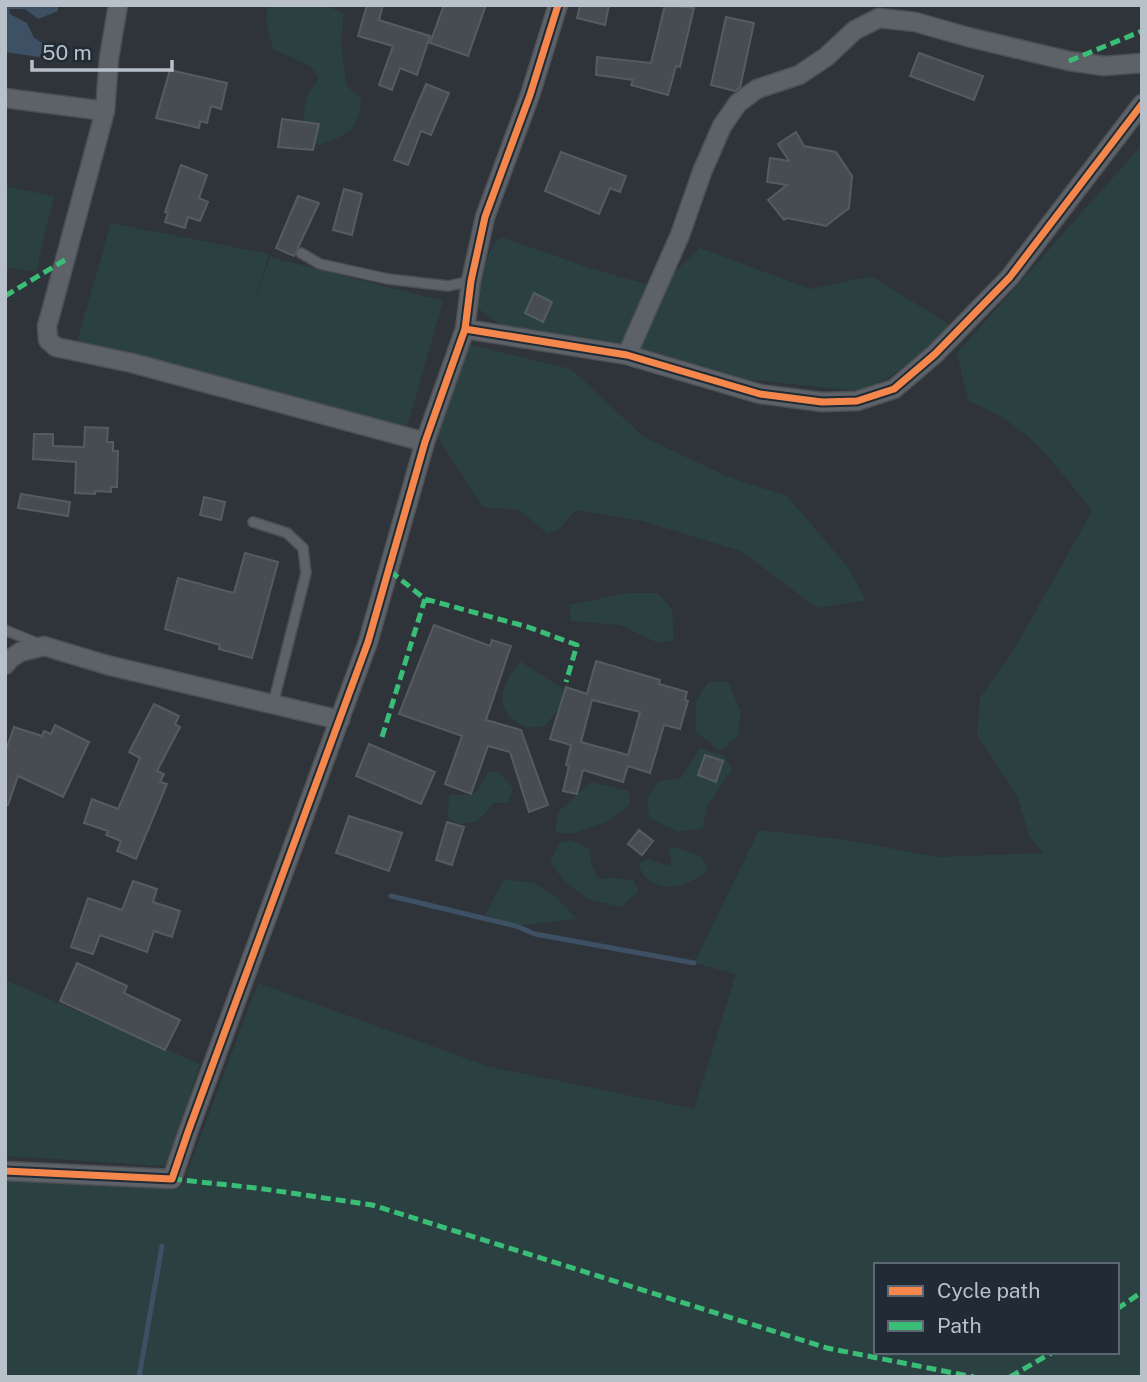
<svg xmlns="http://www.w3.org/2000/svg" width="1147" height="1382" font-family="'Public Sans',sans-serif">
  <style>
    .green { fill: #2b4041; fill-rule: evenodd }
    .water { fill: #3d5064 }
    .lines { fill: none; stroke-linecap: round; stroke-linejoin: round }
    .stream { stroke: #3d5064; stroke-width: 5 }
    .building { fill: #474c52; stroke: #555c61; stroke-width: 2; fill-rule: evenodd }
    .service-casing { stroke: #4c5054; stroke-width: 12 }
    .minor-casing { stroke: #4c5054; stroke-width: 21 }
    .service { stroke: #5d6268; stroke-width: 9 }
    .minor { stroke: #5d6268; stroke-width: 18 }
    .quiet { stroke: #3abd76; stroke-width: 5; stroke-dasharray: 10 5; stroke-linecap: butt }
    .cycleway-casing { stroke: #202b35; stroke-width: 11 }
    .cycleway { stroke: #f5874c; stroke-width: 7 }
  </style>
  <rect width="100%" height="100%" fill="#2e343a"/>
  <!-- green -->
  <path class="green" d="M269 5H326L344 14 341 41 346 85 361 99C359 131 347 135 319 145L302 129 306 97 319 78 310 66 273 49 266 18Z
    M1142 145V1377H5V1177L182 1186 258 983 487 1066 694 1109 736 974 694 963 759 830 846 840 938 857 1043 853 1030 838 1017 796 977 735 980 698 1015 648 1092 511C1053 462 1029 424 968 401L957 353ZM876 1265H1117V1352H876Z
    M5 186 54 196 36 272 5 267Z
    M111 223 269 254 251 315 270 257 443 301 406 431 76 345Z
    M501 237 593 269 646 284 670 276 700 248 811 289 871 276 952 326 915 359 886 379 859 391 724 377 503 327 475 306C477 288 486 247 501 237Z
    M466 344 571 369 644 437 726 476 787 496 847 566 866 600 817 608 741 551 642 521 576 510 558 530 548 534 519 510 483 507 437 437 451 368Z
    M627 593H657L672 609 674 640 658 643 620 625 571 621 569 605Z
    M520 661 563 689 560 707 545 726 527 728C521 724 512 720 508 714 493 697 510 675 520 661Z
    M709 682H728L741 712 738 736 720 751 696 732V700Z
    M700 748 724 756 732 770 707 806 703 828 679 832 649 818 647 797 660 781 681 778Z
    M489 771 498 772 513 788 508 803H494L477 822 458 824 448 818 449 795H474Z
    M591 782 629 791 630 804 608 821 573 834 555 832 558 812Z
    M571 840 590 849 591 862 598 879 616 878 633 880 639 891 621 907 587 899 562 878 550 862 559 843Z
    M674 847 701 856 708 870C691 884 666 895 647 878 643 876 640 868 638 864L647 859 670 866 671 859 668 849Z
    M504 879 534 883 556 897 577 919 516 926 485 915Z
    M5 980 200 1064 168 1163 164 1166 5 1156Z"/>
  <!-- water -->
  <path class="water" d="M5 5H58V11L38 19 25 9H9L10 14 27 23 34 38 48 46V54L38 57 5 52Z"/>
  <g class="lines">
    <!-- stream -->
    <path class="stream" d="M391 896 516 926 535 934 694 963
      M139 1377 162 1246"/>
  </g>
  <!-- building -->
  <path class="building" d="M367 5H383L379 20 430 36 417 75 400 68 392 90 379 85 393 46 358 36Z
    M444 5H486L468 56 430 43Z
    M580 5H609L605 25 577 18Z
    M665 5 694 8 680 67 676 66 668 95 631 85 633 80 596 75 597 57 651 63Z
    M726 17 754 23 740 88 735 91 711 85Z
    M919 53 983 76 974 100 910 76Z
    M170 70 227 83 221 109 211 106 207 123 200 121 199 128 156 118Z
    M426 84 449 93 431 135 421 131 408 165 394 160Z
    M282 119 319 124 313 150 278 147Z
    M796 132 804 146 836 152 852 176 849 208 826 226 787 218 784 220 768 200 787 185 767 182 770 158 789 161 778 144Z
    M561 152 626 176 620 192 610 188 599 214 545 191Z
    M181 165 207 175 199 198 208 202 200 221 188 217 185 228 165 222 168 213 165 212Z
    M344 189 362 194 352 235 333 230Z
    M298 196 319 203 294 256 276 248Z
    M534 293 552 302 543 322 525 313Z
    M85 427 108 428 107 442H113V451H118L117 487H111V492L95 491V494L75 493 76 462 33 459 34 434H53V446L84 447Z
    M21 494 70 502 68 516 18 508Z
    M204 497 225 502 221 520 200 515Z
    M245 553 278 562 252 658 219 649 220 645 165 629 178 578 234 593Z
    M434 625 490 646 492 640 511 646 486 720 521 730 548 805 529 812 510 752 488 746 471 794 445 784 462 736 399 714Z
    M596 661 660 680 659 684 687 692 685 700 688 701 680 729 664 725 650 773 628 766 623 782 583 770 577 794 563 791 569 766 566 765 571 745 550 739 566 687 587 694ZM592 700 640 712 628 755 581 742Z
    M154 704 179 716 175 724 180 727 157 771 164 774 160 782 167 784 136 859 117 851 121 841 106 835 108 831 84 823 92 799 118 809 140 758 129 752Z
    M55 725 89 742 63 797 18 776 8 805H5V753L14 727 42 736 44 731 51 734Z
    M369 744 435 772 421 804 356 776Z
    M705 755 723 761 716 782 698 775Z
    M349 816 402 833 389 871 336 853Z
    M447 822 464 827 452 865 436 860Z
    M639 830 653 841 642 855 628 844Z
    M133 881 157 889 153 902 180 911 172 937 154 931 147 952 100 935 93 954 71 947 88 898 122 910Z
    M77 963 127 986 124 993 180 1020 165 1050 60 1001Z"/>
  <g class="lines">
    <!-- service casing -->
    <g class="service-casing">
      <path id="service" d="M301 253 320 264 388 279 448 286 471 281
        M253 522 287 533 303 548 306 573 273 704
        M5 630 39 644"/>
    </g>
    <!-- minor casing -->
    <g class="minor-casing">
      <path id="minor" d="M118 5 109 58 105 111 51 312 47 326 48 340 56 347 132 363 425 442
        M5 98 105 111
        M465 329 627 355 760 394 822 402 857 401 894 389 935 354 1010 277 1142 104
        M627 355 680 235 702 172 722 126 738 103 757 89 799 75 826 57 855 30 879 18 915 22 968 37 1069 61 1104 66 1142 63
        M5 665 10 659 20 652 44 646 107 665 340 720
        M5 1171 172 1179 188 1132 368 642 425 442 465 329 471 281 485 217 530 95 558 5"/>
    </g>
    <!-- service -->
    <use href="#service" class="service"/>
    <!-- minor -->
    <use href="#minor" class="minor"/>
    <!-- quiet -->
    <path class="quiet" d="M1069 61 1142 31
      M5 296 65 260
      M390 571 425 599 528 627 577 645 566 682
      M382 737 425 599
      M172 1179 257 1188 372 1205 827 1348 974 1377
      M1117 1309 1142 1292
      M1010 1377 1053 1352"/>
    <!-- cycleway casing -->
    <g class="cycleway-casing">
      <path id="cycleway" d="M465 329 627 355 760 394 822 402 857 401 894 389 935 354 1010 277 1142 104
        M5 1171 172 1179 188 1132 368 642 425 442 465 329 471 281 485 217 530 95 558 5"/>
    </g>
    <!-- cycleway -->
    <use href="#cycleway" class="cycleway"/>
  </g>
  <!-- border -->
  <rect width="1147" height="1382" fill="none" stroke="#b8c1ca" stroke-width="14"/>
  <!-- legend -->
  <rect x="874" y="1263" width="245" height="91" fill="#202b35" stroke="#5d6771" stroke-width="2"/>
  <rect x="888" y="1286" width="35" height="10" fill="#f5874c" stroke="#5d6771" stroke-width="2"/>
  <text x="937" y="1298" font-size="21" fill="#b8c1ca">Cycle path</text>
  <rect x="888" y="1321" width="35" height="10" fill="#3abd76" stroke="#5d6771" stroke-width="2"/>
  <text x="937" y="1333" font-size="21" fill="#b8c1ca">Path</text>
  <!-- scale -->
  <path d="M32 60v10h140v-10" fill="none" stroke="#b8c1ca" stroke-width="3.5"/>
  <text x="42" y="60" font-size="21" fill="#b8c1ca" stroke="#202b35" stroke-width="5" paint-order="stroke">50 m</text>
</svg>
